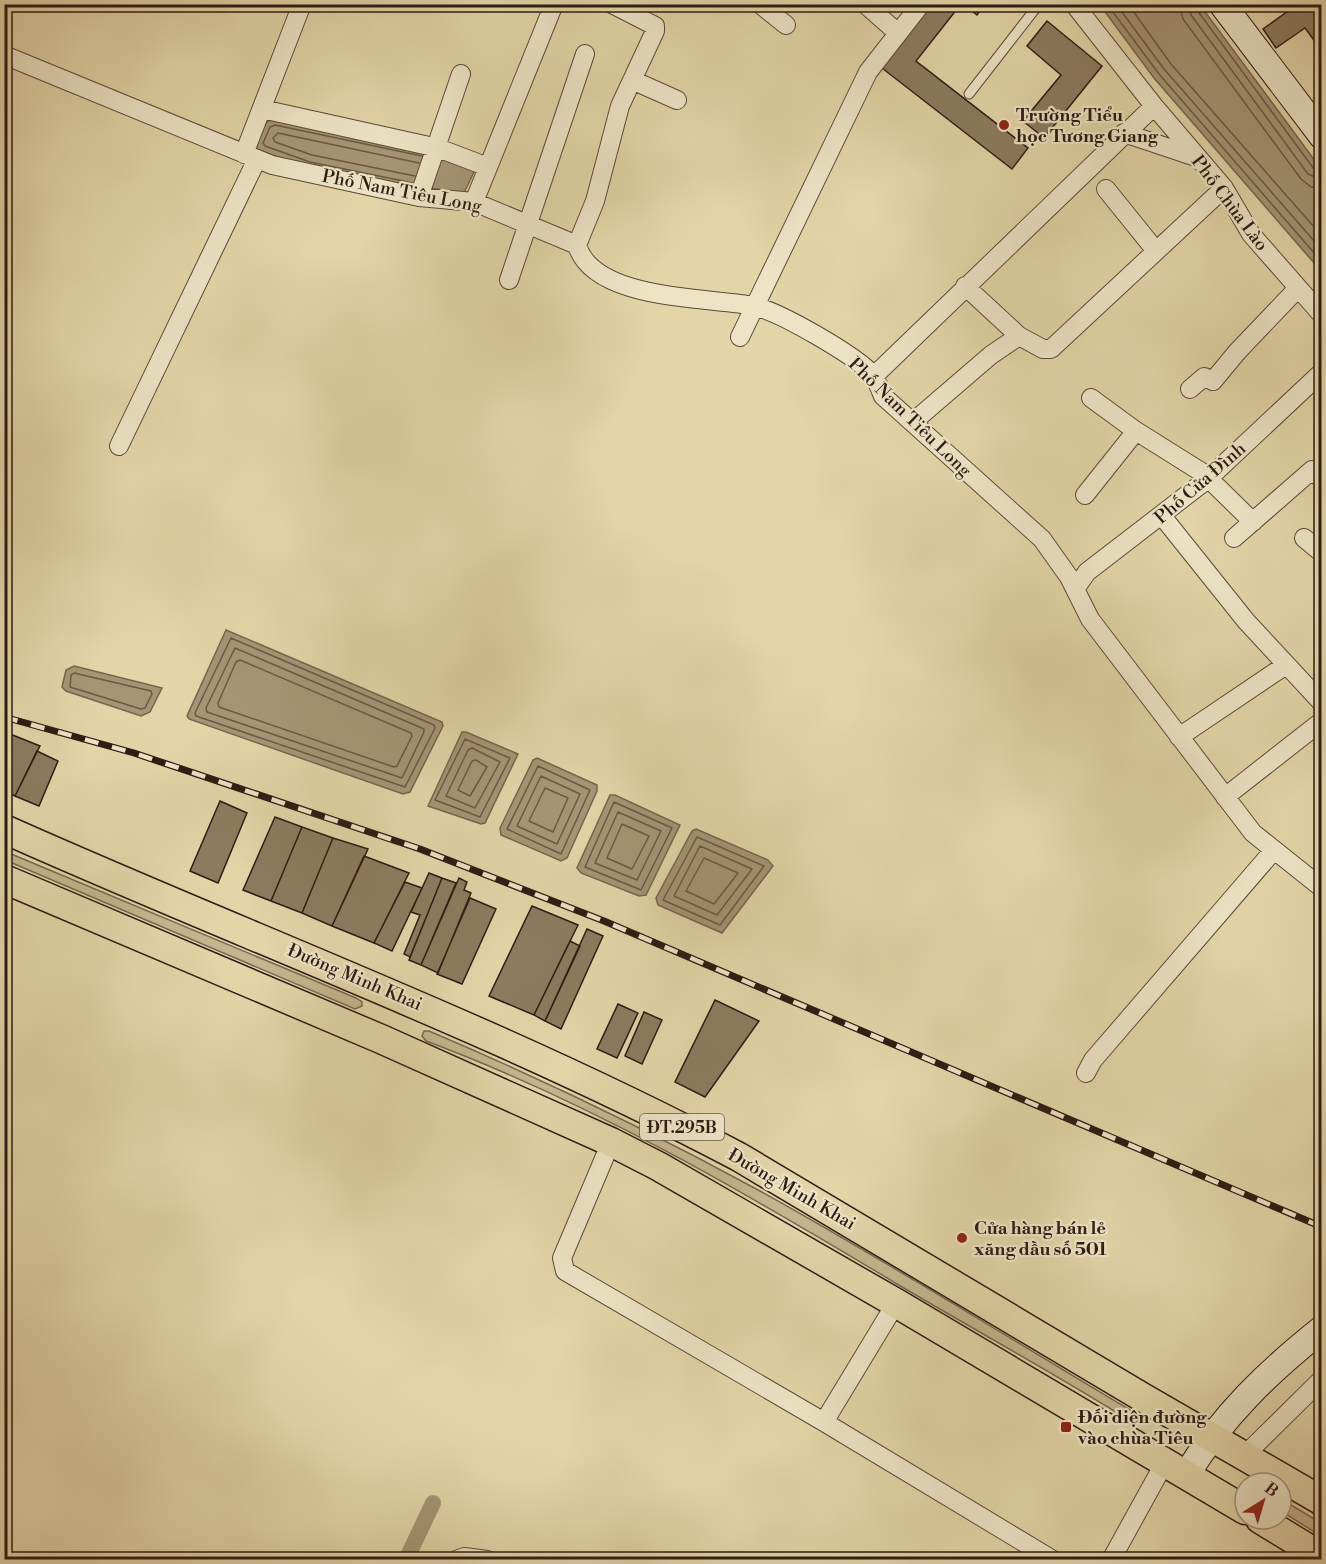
<svg xmlns="http://www.w3.org/2000/svg" width="1326" height="1564" font-family="'Libre Bodoni',serif">
  <style>
    .green { fill: #c5b58e; stroke: #7a6850; stroke-width: 1.5 }
    .water { fill: #a69575; stroke: #77644d; stroke-width: 1.5 }
    .lines { fill: none; stroke-linecap: round; stroke-linejoin: round }
    .shore { stroke: #6b5844; stroke-width: 1.5 }
    .canal { stroke: #a69575; stroke-width: 16 }
    .building { fill: #8d7b60; stroke: #301a12; stroke-width: 1.5 }
    .lane-casing { stroke: #5d4938; stroke-width: 11 }
    .street-casing { stroke: #5d4938; stroke-width: 20 }
    .secondary-casing { stroke: #301a12; stroke-width: 28 }
    .primary-casing { stroke: #301a12; stroke-width: 31 }
    .lane { stroke: #ede4c6; stroke-width: 9 }
    .street { stroke: #ede4c6; stroke-width: 18 }
    .secondary { stroke: #ede4c6; stroke-width: 26 }
    .primary { stroke: #e3d5a8; stroke-width: 28 }
    .rail-casing { stroke: #301a12; stroke-width: 7 }
    .rail { stroke: #ede4c6; stroke-width: 4.5; stroke-dasharray: 14; stroke-linecap: butt }
    .poi-dot { fill: #8f2418; stroke: #ede4c6; stroke-width: 2 }
    .labels { text-anchor: middle; stroke-width: 4.5; stroke-linejoin: round; paint-order: stroke }
    .shield { fill: #ede4c6; stroke: #695748; stroke-width: 1.5 }
    .shield-label { font-size: 16px; font-weight: bold; fill: #301a12 }
    .poi-label { font-size: 18px; font-weight: bold; fill: #301a12; stroke: #ede4c6; text-anchor: start }
    .street-label { font-size: 18px; fill: #301a12; stroke: #ede4c6 }
  </style>
  <rect width="100%" height="100%" fill="#e3d5a8"/>
  <filter id="stains"><feTurbulence type="fractalNoise" baseFrequency=".00333" numOctaves="4"/><feColorMatrix values="0 0 0 0 .2 0 0 0 0 .09 0 0 0 0 .02 0 0 0 .5 -.17"/></filter>
  <radialGradient id="worn" r=".72"><stop offset=".6" stop-color="#630" stop-opacity="0"/><stop offset="1" stop-color="#630" stop-opacity=".3"/></radialGradient>
  <!-- green -->
  <path class="green" d="M4 851 356 998 362 1002V1006L355 1009 5 860Z
    M424 1031H429C542 1079 652 1132 760 1191 887 1261 1010 1339 1135 1413L1140 1420 1137 1423 1132 1422C1055 1374 975 1330 897 1284 746 1193 592 1103 426 1041L422 1036Z
    M1281 1499 1321 1523V1536L1281 1511Z"/>
  <!-- water -->
  <path class="water" d="M1100 5H1200L1321 169V271L1154 78Z
    M274 118 469 164 474 172 462 197 280 158 258 150 255 146 265 123Z
    M226 630 442 722 443 726 410 792 403 794 189 719 187 716Z
    M74 666 162 688 150 712 141 716 66 691 62 687 66 670Z
    M462 732H466L518 754 485 823 481 824 428 806Z
    M537 758 597 785V791L567 858 561 861 501 835 500 828 533 760Z
    M610 795H615L680 825 646 895 639 896 581 873 577 868Z
    M696 829 768 860 773 866 722 933 658 905 656 898 692 831Z"/>
  <g class="lines">
    <!-- shore -->
    <path class="shore" d="M1107 4 1159 74 1322 262
      M1116 4 1164 69 1322 250
      M1128 4 1171 64 1322 236
      M1179 4 1183 19 1301 179 1311 187 1322 189
      M1188 4 1191 15 1308 174 1322 180
      M1195 4 1197 10 1314 169 1322 172
      M415 176 312 155 275 142 273 138 278 133 419 163
      M413 183 310 162 265 146 263 143 270 127 275 125 422 156
      M231 638 434 725 435 728 405 787 196 716 195 713Z
      M235 648 424 729V732L402 778 207 712 206 708Z
      M240 660 411 733 412 736 397 766 394 767 219 707 218 703 236 662Z
      M74 673 151 691 152 694 145 708 141 709 70 687 71 675Z
      M465 739 510 758 480 817 435 800Z
      M472 748 500 762 475 808 446 796 468 750Z
      M476 760 487 767 470 796 458 790 472 761Z
      M538 766 590 790 561 854 507 829Z
      M541 776 580 794 557 844 517 826Z
      M545 788 568 798 553 832 529 821Z
      M614 802 672 828 641 890 585 867Z
      M618 812 661 831 637 880 595 863Z
      M622 824 649 836 632 869 607 858Z
      M697 837 764 866 720 925 663 900Z
      M700 846 752 869 717 915 674 896Z
      M704 858 738 873 714 904 686 891Z"/>
    <!-- canal -->
    <path class="canal" d="M406 1560 433 1503"/>
  </g>
  <!-- building -->
  <path class="building" d="M928 4H961L916 61 1028 148 1012 169 878 65Z
    M963 4H985L977 15Z
    M1298 4H1322V51L1305 28 1276 48 1263 29Z
    M1047 21 1102 66 1044 138 1023 121 1061 75 1027 46Z
    M10 734 40 746 15 796 4 791V747Z
    M37 751 58 761 39 806 15 796Z
    M220 801 247 813 218 883 190 871Z
    M275 817 302 827 271 901 243 890Z
    M302 827 333 838 302 913 271 901Z
    M333 838 368 849 332 926 302 913Z
    M364 856 409 873 374 943 332 926Z
    M429 873 442 878 410 957 404 954 420 915 411 912Z
    M442 878 456 883 421 965 409 960Z
    M459 878 467 882 464 890 471 893 438 973 421 965Z
    M405 882 422 888 392 951 374 943Z
    M470 898 496 909 462 984 437 974Z
    M532 906 578 925 534 1015 489 996Z
    M587 929 603 936 561 1029 545 1021Z
    M570 941 580 946 545 1021 534 1015Z
    M715 1000 759 1021 705 1097 675 1082Z
    M618 1004 638 1013 617 1058 597 1049Z
    M644 1012 662 1020 642 1064 625 1056Z"/>
  <g class="lines">
    <!-- lane casing -->
    <g class="lane-casing">
      <path id="lane" d="M969 94 1039 4"/>
    </g>
    <!-- street casing -->
    <g class="street-casing">
      <path id="street" d="M760 4 786 25
        M865 4 898 33
        M1074 4 1154 106 1224 188 1251 234 1322 315
        M4 55 272 165 419 197 474 202 577 245C593 301 709 297 754 306 780 312 855 355 873 375 877 381 880 389 883 396L1042 539 1069 577 1090 619 1253 833 1322 888
        M632 80 677 100
        M262 109 438 148 488 167
        M1124 133 1196 157
        M244 154 302 4
        M1106 189 1156 251
        M419 197 461 74
        M474 202 554 4
        M577 245 595 201 620 106 655 31V26L612 4
        M509 280 585 54
        M965 286 1019 336
        M740 337 868 72 921 4
        M874 376 1154 106
        M1190 389 1204 377 1213 381 1237 352 1298 288
        M1091 398 1136 431 1203 473 1253 522
        M913 422 991 355 1019 336 1043 349H1051L1224 188
        M119 446 257 159
        M1085 495 1136 431
        M1162 516 1246 621 1322 703
        M1234 538 1312 470 1322 479
        M1304 538 1322 553
        M1075 589 1087 572 1209 478 1322 372
        M1179 737 1286 665
        M1225 797 1322 721
        M1086 1073 1093 1060 1274 850
        M611 1142 562 1258 565 1271 824 1422 1053 1560
        M824 1422 896 1303
        M1244 1456 1322 1379
        M456 1560 464 1557 487 1560
        M1111 1560 1165 1462"/>
    </g>
    <!-- secondary casing -->
    <g class="secondary-casing">
      <path id="secondary" d="M1222 4 1322 136
        M1187 1474C1222 1416 1269 1371 1322 1329"/>
    </g>
    <!-- primary casing -->
    <g class="primary-casing">
      <path id="primary" d="M4 829C250 939 501 1031 739 1157L1142 1397 1322 1501
        M4 879 381 1039 611 1142 658 1166 896 1303 1245 1510
        M1260 1519 1322 1557"/>
    </g>
    <!-- lane -->
    <use href="#lane" class="lane"/>
    <!-- street -->
    <use href="#street" class="street"/>
    <!-- secondary -->
    <use href="#secondary" class="secondary"/>
    <!-- primary -->
    <use href="#primary" class="primary"/>
    <!-- rail casing -->
    <g class="rail-casing">
      <path id="rail" d="M4 717 134 753 420 849 604 921 1322 1227"/>
    </g>
    <!-- rail -->
    <use href="#rail" class="rail"/>
  </g>
  <!-- markers -->
  <g class="poi-dot">
    <circle cx="1004" cy="125" r="6"/>
    <circle cx="962" cy="1238" r="6"/>
    <rect x="1060" y="1421" width="12" height="12" rx="3"/>
  </g>
  <g class="labels">
    <!-- shield labels -->
    <rect class="shield" x="640" y="1114" width="84" height="26" rx="4.5"/>
    <g class="shield-label">
      <text x="682" y="1133">ĐT.295B</text>
    </g>
    <!-- poi labels -->
    <g class="poi-label">
      <text x="1016" y="121">Trường Tiểu<tspan x="1016" dy="21">học Tương Giang</tspan></text>
      <text x="974" y="1234">Cửa hàng bán lẻ<tspan x="974" dy="21">xăng dầu số 501</tspan></text>
      <text x="1078" y="1423">Đối diện đường<tspan x="1078" dy="21">vào chùa Tiêu</tspan></text>
    </g>
    <!-- street labels -->
    <g class="street-label">
      <text transform="translate(402 191) rotate(11)" y="6">Phố Nam Tiêu Long</text>
      <text transform="translate(1230 203) rotate(53)" y="6">Phố Chùa Lào</text>
      <text transform="translate(910 417) rotate(44)" y="6">Phố Nam Tiêu Long</text>
      <text transform="translate(1200 483) rotate(-41)" y="6">Phố Cửa Đình</text>
      <text transform="translate(355 977) rotate(23)" y="6">Đường Minh Khai</text>
      <text transform="translate(792 1189) rotate(30)" y="6">Đường Minh Khai</text>
    </g>
  </g>
  <!-- margin -->
  <rect width="1326" height="1564" fill="none" stroke="#e3d5a8" stroke-width="24"/>
  <rect x="6" y="6" width="1314" height="1552" fill="none" stroke="#301a12" stroke-width="3"/>
  <rect x="12" y="12" width="1302" height="1540" fill="none" stroke="#301a12" stroke-width="1.5"/>
  <!-- north arrow -->
  <g transform="translate(1263 1501) rotate(37)"><circle r="28" fill="#ede4c6" stroke="#a1937e" stroke-width="1.5"/>
  <path d="M0-4.5L10 22L0 15L-10 22Z" fill="#8f2418"/>
  <text y="-9" font-size="16" font-weight="bold" text-anchor="middle" fill="#301a12">B</text>
  </g>
  <rect width="100%" height="100%" filter="url(#stains)"/>
  <rect width="100%" height="100%" fill="url(#worn)"/>
</svg>
